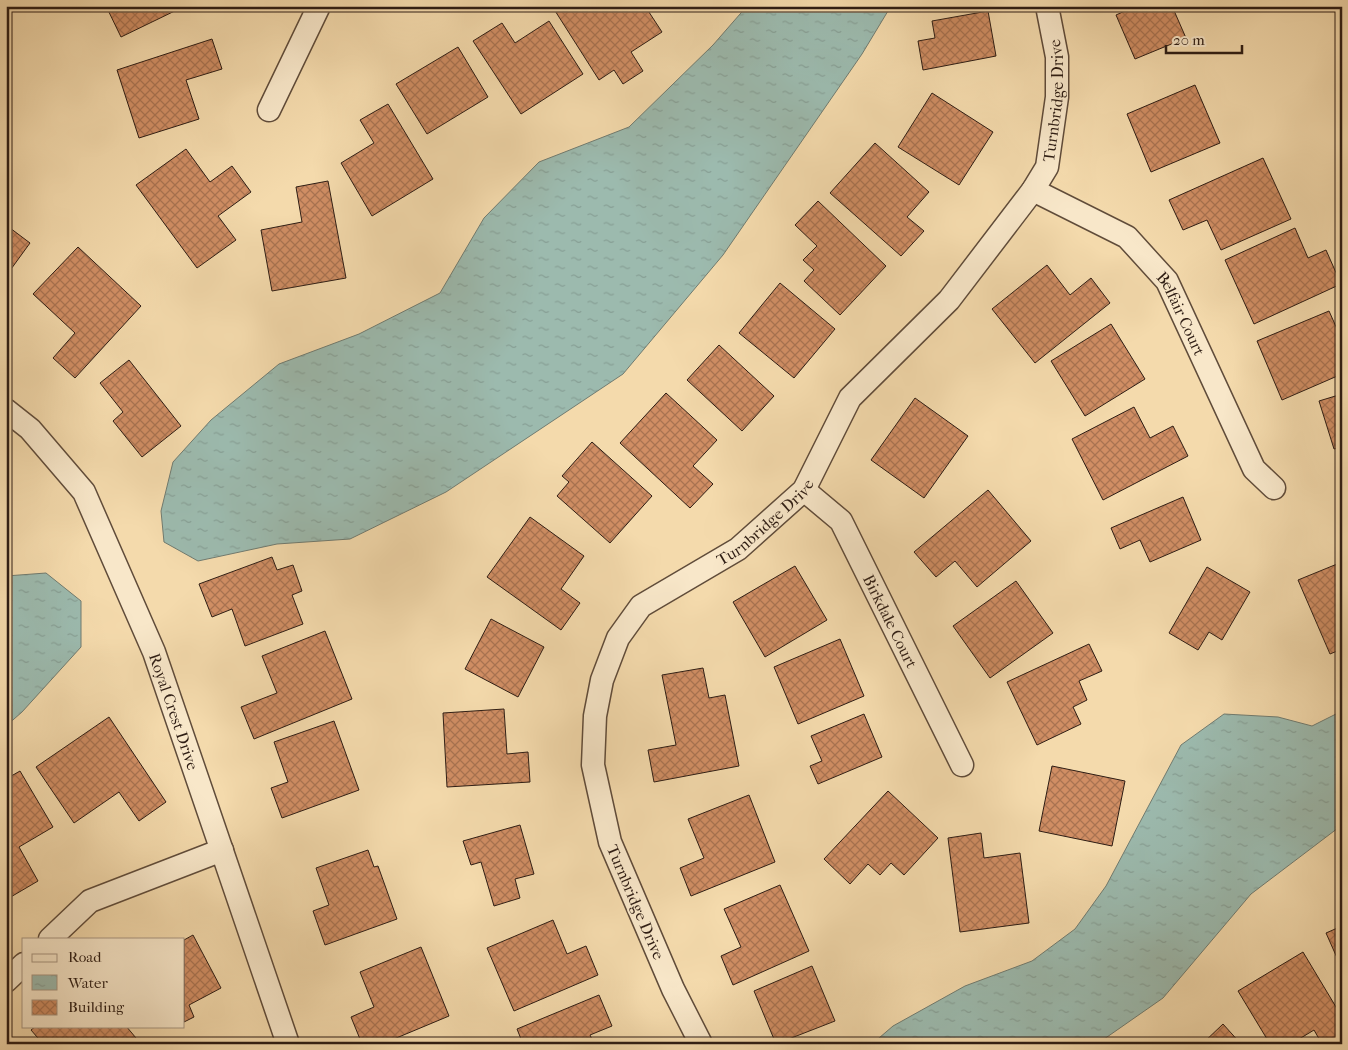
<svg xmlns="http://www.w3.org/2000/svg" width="1348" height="1050" font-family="'IM FELL French Canon',serif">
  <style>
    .water { fill: url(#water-ripples); stroke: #707b70 }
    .building { fill: url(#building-cross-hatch); stroke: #2e1d14 }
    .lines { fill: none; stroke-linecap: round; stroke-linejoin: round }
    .minor-casing { stroke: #604c3a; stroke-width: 25 }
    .minor { stroke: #f8e7c9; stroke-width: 22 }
    .labels { text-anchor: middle; stroke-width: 4; stroke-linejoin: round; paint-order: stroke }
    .street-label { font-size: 16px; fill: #2e1d14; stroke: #f8e7c9 }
  </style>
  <defs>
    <pattern id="water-ripples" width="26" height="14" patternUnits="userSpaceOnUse" patternTransform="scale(1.25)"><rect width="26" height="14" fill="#9cbaae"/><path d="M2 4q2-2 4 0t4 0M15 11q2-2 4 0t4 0" fill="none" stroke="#879f95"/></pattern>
    <pattern id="building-cross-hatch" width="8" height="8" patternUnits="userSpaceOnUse" patternTransform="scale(1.25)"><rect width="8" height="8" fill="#d08e64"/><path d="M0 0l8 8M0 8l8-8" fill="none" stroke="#a97351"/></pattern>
  </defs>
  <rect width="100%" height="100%" fill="#f4daac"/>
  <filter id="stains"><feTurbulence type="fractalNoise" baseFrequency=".004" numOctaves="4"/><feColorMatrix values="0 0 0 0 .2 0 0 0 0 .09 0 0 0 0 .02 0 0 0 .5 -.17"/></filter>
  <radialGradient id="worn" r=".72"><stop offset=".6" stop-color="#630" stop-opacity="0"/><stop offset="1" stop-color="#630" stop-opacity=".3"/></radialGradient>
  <!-- water -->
  <path class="water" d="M747 6H891L862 54 723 255 623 374 446 492 350 539 277 544 198 561 164 542 161 511 173 462 211 420 279 364 359 334 440 293 484 218 539 162 629 127 713 45Z
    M46 573 81 601V647L22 712 6 726V576Z
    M1342 711V825L1251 894 1163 998 1097 1044H872L893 1026 965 986 1032 961 1075 929 1106 886 1181 745 1224 714 1278 717 1312 726Z"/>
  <!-- building -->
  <path class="building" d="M106 6H185L121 37Z
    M552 6H645L662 32 631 52 643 71 623 84 614 70 599 80Z
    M1136 6H1172L1186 38 1135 59 1116 15Z
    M988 11 996 56 923 70 918 41 935 38 932 21Z
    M549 21 583 74 521 114 473 41 502 23 515 43Z
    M212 39 222 69 186 80 199 119 139 138 117 70Z
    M458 47 488 97 427 134 396 84Z
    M1195 85 1220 143 1151 172 1127 114Z
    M932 93 993 132 959 185 898 147Z
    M388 104 433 179 372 216 341 163 374 143 360 120Z
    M875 143 929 192 907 217 924 231 901 256 830 193Z
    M186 149 210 182 232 166 251 192 218 216 236 240 197 268 136 185Z
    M1263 158 1291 219 1221 250 1207 220 1183 230 1169 200Z
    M328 181 346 278 272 291 261 230 302 222 296 187Z
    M818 201 886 266 840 315 804 281 814 270 803 260 817 246 795 225Z
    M6 225 30 243 6 276Z
    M1295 228 1308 258 1326 250 1341 284 1254 324 1225 260Z
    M78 247 141 306 75 378 53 358 75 333 33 294Z
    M1047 265 1070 295 1091 278 1110 303 1035 363 992 309Z
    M780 283 835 329 794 378 739 333Z
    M1329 311 1342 340V374L1282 400 1257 341Z
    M1111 324 1145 379 1085 416 1051 361Z
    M719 345 774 396 742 431 687 380Z
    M129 360 181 426 142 457 113 421 123 412 100 383Z
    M666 393 717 440 693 466 713 484 690 508 620 443Z
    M1342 394V447L1334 449 1319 401Z
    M915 398 968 436 924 498 871 460Z
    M1134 407 1150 438 1173 426 1188 456 1103 500 1072 439Z
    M592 442 652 496 610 543 557 496 569 482 562 476Z
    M988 490 1031 541 977 587 955 561 936 577 914 552Z
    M6 493 10 537H6Z
    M1183 497 1201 540 1150 562 1140 540 1120 549 1111 528Z
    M530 517 584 556 561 589 580 603 561 630 487 577Z
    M272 557 277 570 293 565 302 591 292 595 303 624 245 646 232 609 212 617 199 584Z
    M1342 562V649L1330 654 1298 580Z
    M795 566 827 620 765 657 733 602Z
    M1207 567 1250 592 1222 640 1209 632 1198 650 1169 633Z
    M1016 581 1053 633 990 678 953 626Z
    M491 619 544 647 518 697 465 669Z
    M325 631 352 699 254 739 241 707 277 693 262 656Z
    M840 639 864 696 798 724 774 667Z
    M1089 644 1102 671 1079 681 1087 700 1073 707 1081 724 1037 745 1007 682Z
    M703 668 709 698 725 695 739 766 654 782 648 750 676 745 662 675Z
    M504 709 507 754 528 752 530 782 447 787 443 713Z
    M864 714 882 757 818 784 810 766 822 761 811 736Z
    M109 717 166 802 139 821 119 792 74 823 36 767Z
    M334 721 359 790 282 818 271 788 288 782 274 742Z
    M1052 766 1125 781 1112 846 1039 831Z
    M20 771 53 827 19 847 38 881 9 898 6 892V779Z
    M888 791 938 838 904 875 891 863 880 875 868 864 850 884 824 859Z
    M749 795 775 862 691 896 680 868 704 858 688 819Z
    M520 825 534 874 515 879 520 898 494 906 481 862 471 865 463 841Z
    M981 833 984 858 1020 853 1029 923 960 932 948 838Z
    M368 850 374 867 378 866 397 919 325 945 313 911 329 905 316 868Z
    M780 885 809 951 733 985 721 956 741 947 724 909Z
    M553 920 567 954 586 946 598 975 514 1011 487 948Z
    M1342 926V969L1326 933Z
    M193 935 221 988 189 1005 194 1017 184 1022V940Z
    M421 947 449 1016 382 1044H362L351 1017 374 1007 360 972Z
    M1303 952 1342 1017V1035L1327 1044H1322L1314 1030 1291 1044H1270L1238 991Z
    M812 966 835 1021 776 1044 754 991Z
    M599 995 612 1026 590 1035 594 1044H523L517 1029Z
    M1223 1024 1241 1044H1202Z
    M36 1026H126L141 1044H43L31 1030Z"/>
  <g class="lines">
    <!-- minor casing -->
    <g class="minor-casing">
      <g id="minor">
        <path d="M269 110 319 6"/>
        <path id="s1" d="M1033 190 1127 237 1167 281 1254 469 1274 488"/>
        <path id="s2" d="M6 410 30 429 84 492 154 652 288 1044"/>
        <path id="s3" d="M804 490 841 521 962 765"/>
        <path d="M50 939 90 901 222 850"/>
        <path d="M6 981 24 964"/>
        <path id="s4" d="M701 1044 673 989 610 842 593 765 595 716 602 680 618 638 641 606 738 549 804 490 850 398 949 300 1033 190 1047 167 1057 97V57L1047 6"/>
      </g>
    </g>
    <!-- minor -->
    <use href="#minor" class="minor"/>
  </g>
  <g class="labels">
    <!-- street labels -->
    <g class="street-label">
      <text dy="6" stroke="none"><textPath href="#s4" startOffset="1146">Turnbridge Drive</textPath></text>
      <text dy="6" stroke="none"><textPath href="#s1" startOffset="200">Belfair Court</textPath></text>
      <text dy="6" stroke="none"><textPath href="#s4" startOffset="621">Turnbridge Drive</textPath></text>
      <text dy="6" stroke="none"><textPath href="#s3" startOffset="160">Birkdale Court</textPath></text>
      <text dy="6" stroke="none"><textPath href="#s2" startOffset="351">Royal Crest Drive</textPath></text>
      <text transform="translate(636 902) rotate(67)" y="6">Turnbridge Drive</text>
    </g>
  </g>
  <!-- margin -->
  <rect width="1348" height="1050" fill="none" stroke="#f4daac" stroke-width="25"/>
  <rect x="8" y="8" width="1333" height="1035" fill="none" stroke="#2e1d14" stroke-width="2.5"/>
  <rect x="12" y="12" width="1323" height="1025" fill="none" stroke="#2e1d14"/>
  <!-- legend -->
  <rect x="22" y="938" width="162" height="90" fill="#f8e7c9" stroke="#a79681"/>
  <rect x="32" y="954" width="25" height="8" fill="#f8e7c9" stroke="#a79681"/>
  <text x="68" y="962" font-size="15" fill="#2e1d14">Road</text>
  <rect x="32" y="975" width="25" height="15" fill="url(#water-ripples)" stroke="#a79681"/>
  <text x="68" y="988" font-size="15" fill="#2e1d14">Water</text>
  <rect x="32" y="1000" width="25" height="15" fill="url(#building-cross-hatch)" stroke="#a79681"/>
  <text x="68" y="1012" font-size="15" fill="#2e1d14">Building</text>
  <!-- scale -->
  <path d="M1166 45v8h76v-8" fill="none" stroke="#2e1d14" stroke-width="2.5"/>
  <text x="1173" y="45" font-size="15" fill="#2e1d14" stroke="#f8e7c9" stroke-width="4" paint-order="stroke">20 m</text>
  <rect width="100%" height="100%" filter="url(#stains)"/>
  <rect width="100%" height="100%" fill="url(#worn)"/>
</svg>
